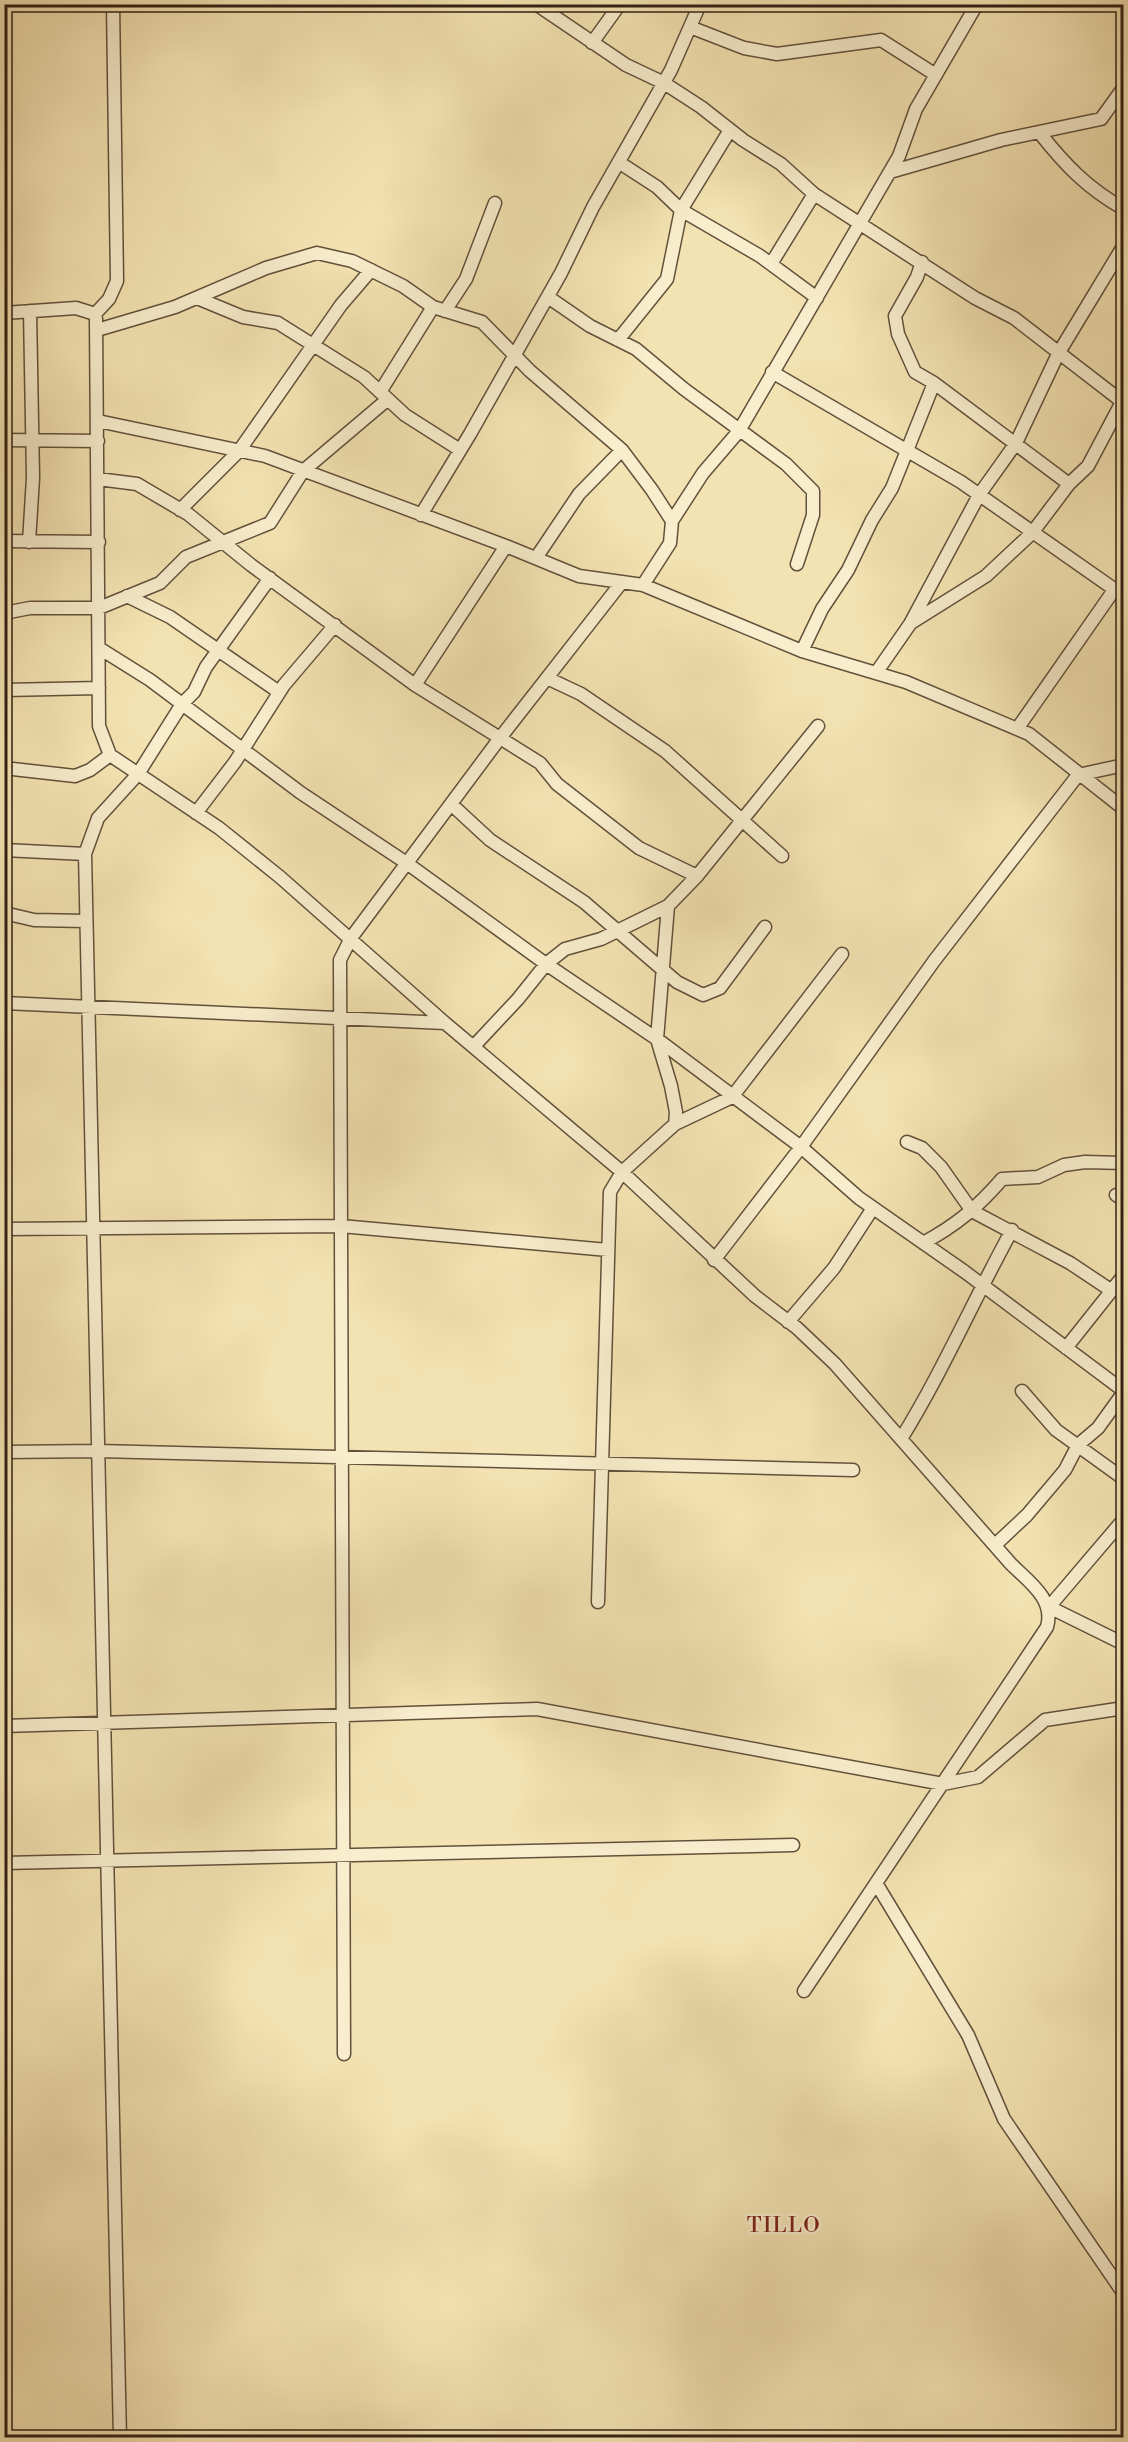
<svg xmlns="http://www.w3.org/2000/svg" width="1128" height="2442" font-family="'Libre Bodoni',serif">
  <style>
    .lines { fill: none; stroke-linecap: round; stroke-linejoin: round }
    .minor-casing { stroke: #62513c; stroke-width: 15 }
    .minor { stroke: #f8edcd; stroke-width: 12 }
    .labels { text-anchor: middle; stroke-width: 4.5; stroke-linejoin: round; paint-order: stroke }
    .quarter-label { font-size: 21px; letter-spacing: 1.5px; fill: #7a1f14; stroke: #f8edcd }
  </style>
  <rect width="100%" height="100%" fill="#f4e3b2"/>
  <filter id="stains"><feTurbulence type="fractalNoise" baseFrequency=".00333" numOctaves="4"/><feColorMatrix values="0 0 0 0 .2 0 0 0 0 .09 0 0 0 0 .02 0 0 0 .5 -.17"/></filter>
  <radialGradient id="worn" r=".72"><stop offset=".6" stop-color="#630" stop-opacity="0"/><stop offset="1" stop-color="#630" stop-opacity=".3"/></radialGradient>
  <g class="lines">
    <!-- minor casing -->
    <g class="minor-casing">
      <path id="minor" d="M536 4 626 65 664 83 701 107 743 140 781 164 814 194 975 298 1014 318 1124 403
        M690 27 744 48 777 54 881 40 936 75
        M592 43 620 4
        M1039 132C1065 165 1087 188 1124 209
        M620 163 657 187 681 210 760 256 817 298
        M890 172 1001 140 1101 119 1124 87
        M922 262 917 277 895 316 898 334 915 372 934 383 1069 484
        M771 264 814 194
        M548 297 590 326 636 349 684 389 786 464 813 491V515L797 564
        M197 298 243 317 278 323 364 377 405 415 460 450
        M445 311 466 279 495 203
        M4 313 76 308 95 314 96 319 99 726 110 755 219 828 280 877 445 1023 622 1172 755 1296 797 1328 835 1364 1011 1564C1029 1582 1055 1599 1047 1627L804 1991
        M95 314 109 299 117 281 113 4
        M97 330 175 307 266 268 317 253 352 261 403 286 433 307 482 322 530 371 622 450 652 490 672 521 670 543 643 585
        M618 340 667 279 681 210 730 130
        M772 372 961 482 1124 596
        M380 392 433 307
        M98 421 265 456 506 546 579 576 643 585 802 651 906 682 1029 734 1124 809
        M4 440 98 441
        M98 479 137 484 188 514 251 565 415 685 540 763 557 784 639 848 697 876
        M180 510 239 451 341 305 371 270
        M421 515 470 434 561 273 593 207 671 70 700 4
        M672 521 703 473 739 431 899 156 916 109 977 4
        M4 541 99 542
        M29 542 33 478 30 311
        M536 558 579 494 622 450
        M127 596 170 617 279 692
        M4 613 30 608H99L160 583 186 557 270 523 303 471 388 399
        M911 623 986 576 1032 533 1069 484 1088 466 1124 398
        M99 648 150 680 301 793 408 864 546 964 657 1039 801 1147 859 1198 965 1272 1124 1391
        M802 651 822 609 848 570 872 520 892 488 934 383
        M876 673 910 624 979 495 1016 443 1058 354 1124 245
        M547 678 581 694 665 751 782 856
        M415 685 506 546
        M4 690 99 688
        M1017 729 1114 590
        M4 768 75 776 90 770 110 755
        M451 804 490 840 584 902 677 982 703 995 720 988 765 927
        M196 813 235 762 284 685 335 625
        M4 850 85 854
        M668 906 657 1039 671 1086 676 1112 675 1124
        M4 913 34 920 86 921
        M4 1003 445 1023
        M474 1046 518 999 546 964 565 949 601 939 668 906 697 876 818 726
        M907 1142 922 1148 941 1167 972 1211 1070 1263 1112 1291
        M1116 1195 1124 1200
        M4 1229 341 1226 608 1250
        M923 1243C955 1226 978 1207 1002 1179L1038 1177 1064 1165 1085 1162 1124 1163
        M714 1260 801 1147 934 961 1078 775 1124 765
        M788 1322 834 1268 873 1208
        M1066 1348 1124 1275
        M1022 1391 1056 1430 1124 1479
        M901 1439C943 1371 974 1299 1012 1230
        M4 1452 98 1451 853 1470
        M1124 1519 1049 1607 1124 1644
        M995 1545 1027 1515 1065 1470 1078 1445 1098 1428 1124 1392
        M598 1602 610 1192 622 1172 675 1124 732 1097 842 954
        M4 1726 537 1709 943 1784 978 1777 1045 1720 1124 1708
        M4 1863 793 1845
        M876 1883 968 2035 1004 2119 1124 2294
        M344 2054 340 960 351 938 500 738 622 582
        M120 2438 85 854 98 818 138 774 182 704 194 692 206 667 270 578"/>
    </g>
    <!-- minor -->
    <use href="#minor" class="minor"/>
  </g>
  <g class="labels">
    <!-- quarter labels -->
    <g class="quarter-label">
      <text x="784" y="2232">TILLO</text>
    </g>
  </g>
  <!-- margin -->
  <rect width="1128" height="2442" fill="none" stroke="#f4e3b2" stroke-width="24"/>
  <rect x="6" y="6" width="1116" height="2430" fill="none" stroke="#312014" stroke-width="3"/>
  <rect x="12" y="12" width="1104" height="2418" fill="none" stroke="#312014" stroke-width="1.5"/>
  <rect width="100%" height="100%" filter="url(#stains)"/>
  <rect width="100%" height="100%" fill="url(#worn)"/>
</svg>
